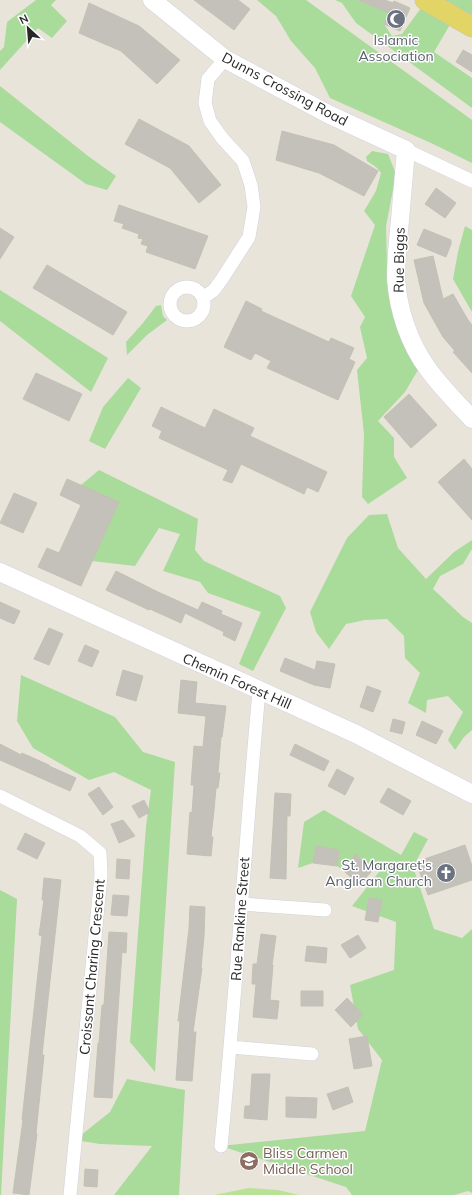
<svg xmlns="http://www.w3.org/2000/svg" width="472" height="1195" font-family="Mulish,sans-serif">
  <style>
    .green { fill: #a9db9b }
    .pitch { fill: #bae297 }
    .building { fill: #c4c1ba; stroke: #c4c0b4 }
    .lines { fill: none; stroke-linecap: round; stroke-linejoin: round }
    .street-casing { stroke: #d0d1df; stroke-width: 14 }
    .secondary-casing { stroke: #d0d1df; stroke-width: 19 }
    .primary-casing { stroke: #c3c3c3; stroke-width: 21 }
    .street { stroke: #fff; stroke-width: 13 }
    .secondary { stroke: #fff; stroke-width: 18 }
    .primary { stroke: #e3d565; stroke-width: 20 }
    .labels { text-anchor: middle; stroke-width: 3; stroke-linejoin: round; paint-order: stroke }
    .worship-label { font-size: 14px; fill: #5b616d; stroke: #fff }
    .street-label { font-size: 14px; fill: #282828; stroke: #fff }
    .education-label { font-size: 14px; fill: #785e54; stroke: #fff; text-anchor: start }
  </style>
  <rect width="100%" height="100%" fill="#e9e4da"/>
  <!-- green -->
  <path class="green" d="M36 0H56L51 5 67 21 52 38 38 28 0 70V51L4 47 7 22Z
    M257 0H306L472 120V163L431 143 330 98 315 68 291 41 276 16Z
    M335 0H367L366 3 389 13 384 24 392 36 402 34 421 8 451 23 434 52 472 78V108L356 23 342 3Z
    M443 0H472V16Z
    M0 86 88 156 116 176 107 190 86 184 0 122Z
    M372 151 388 154 396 174 386 226 387 265 394 313 418 370 405 392 378 421 394 438V457L407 478 368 504 362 497 364 434 357 370 367 358 360 327 365 317 351 296 375 225 364 211 376 191 381 173 376 167 367 161 366 157Z
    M465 226 472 230V312L453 279 458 252Z
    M0 290 108 358 91 392 0 321Z
    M161 305 163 316 167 320 147 335 127 355 126 342 143 323 156 306Z
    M128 378 141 388 105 449 89 441 103 407Z
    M99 470 198 519 195 550 204 561 280 596 286 608 253 671 239 664 261 612 208 593 200 582 163 571 180 534 159 528 135 566 92 561 81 485Z
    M387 514 398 548 426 579 454 552 472 540V549L463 564 440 576 433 589 463 617 472 623V730L464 737 455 750 448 740 463 712 448 696 427 700 426 713 408 703 420 673 405 658 404 636 387 619 365 620 346 624 329 649 316 632 310 612 347 538 369 515Z
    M21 675 115 717 143 752 175 762 155 1072 130 1042 146 826 151 790 114 772 89 780 33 748 17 721Z
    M324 810 401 855 414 832 428 839 413 867 434 929 462 938 472 929V1193L468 1191 454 1195H352L346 1187 221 1146 365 1131 382 1060 358 1029 350 985 394 970 396 922 352 906 379 872 357 855 343 870 337 866 339 850 316 847 313 863 298 868 304 822Z
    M0 890 17 899 1 1195H0Z
    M127 1079 185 1090 179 1195H114L152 1146 100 1144 75 1140 110 1112Z"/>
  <!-- pitch -->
  <path class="pitch" d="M249 1188 278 1190 299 1195H214Z"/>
  <!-- building -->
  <path class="building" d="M194 0H238L250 9 234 30Z
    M358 0H385L393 3 394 1 410 8 400 31 384 24 389 13Z
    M89 3 139 26 180 60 157 84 121 51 79 33Z
    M463 50 472 55V72L456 62Z
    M139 119 189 146 221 185 199 203 170 168 125 144Z
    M282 131 334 145 378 171 364 196 319 173 276 160Z
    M436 188 456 203 445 218 425 204Z
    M119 205 208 236 195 269 146 252 148 246 141 244 143 239 138 238 139 234 122 228 124 224 114 221Z
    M0 228 14 237 0 259Z
    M424 229 451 240V244L446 257 417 245Z
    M433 256 443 299 453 294 468 320 472 325V373L453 352 455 351 443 337 424 303 414 260Z
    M47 265 127 312 113 335 33 288Z
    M246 301 262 309 261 311 329 342 331 338 354 348 349 359 355 362 338 400 267 368 271 361 255 353 251 360 224 347Z
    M36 373 82 394 69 421 23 399Z
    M409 394 437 425 411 448 384 417Z
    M161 407 205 428 214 409 254 428 250 436 327 472 318 492 307 487 304 494 241 464 232 483 223 480 228 470 159 438 162 431 152 426Z
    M464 459 472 469V520L438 482Z
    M67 479 119 502 81 586 38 567 47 548 59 553 81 505 60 495Z
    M14 493 37 503 23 533 0 523Z
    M116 571 158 592 198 610 202 602 222 611 221 614 242 623 235 641 223 635 224 632 185 613 181 623 150 609 149 610 106 590Z
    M0 602 20 611 14 624 0 618Z
    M49 628 63 634 49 665 34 659Z
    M85 645 99 651 92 667 78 661Z
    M285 658 315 670 317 661 335 664 330 688 314 685 280 671Z
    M123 670 143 676 136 701 116 695Z
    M181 680 197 682 195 703 226 706 222 737H221L218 773H220L218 788H216L214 810 211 837H213L211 856 187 854 190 812 192 813 194 785H191L194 746 203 747 206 716 178 713Z
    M367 686 381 691 373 712 360 707Z
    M393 719 405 722 402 734 390 731Z
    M422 721 443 731 436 744 416 735Z
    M0 744 21 755 22 753 49 765V766L76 778 70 791 0 760Z
    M295 744 329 761 324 771 290 755Z
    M337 769 354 778 345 795 328 786Z
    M99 787 113 807 103 815 88 794Z
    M388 788 411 801 403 815 380 802Z
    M275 793 291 794 290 816H287L286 879 270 878Z
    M144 800 150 812 139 818 132 806Z
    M123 820 135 836 119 843 111 824Z
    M25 833 45 843 37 859 17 849Z
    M465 845 472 866V880L428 895 416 862Z
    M316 846 339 850 337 866 313 863Z
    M356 854 373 870 359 885 343 870Z
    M117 859 130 860 129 879 116 878Z
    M44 878 61 880 42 1055H44L36 1133 37 1134 29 1195 13 1193 23 1120H22L42 936 39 935 44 900H42Z
    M113 895 129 896 127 916 111 915Z
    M369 898 382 900 378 922 365 920Z
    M190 906 205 907 204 936 201 968H202L193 1032H196L192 1081 176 1080 180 1021H178L189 929Z
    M109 932 127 933 126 953 122 952 112 1098 94 1097 98 1043H99L102 1005H104Z
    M261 934 276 936 272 965H273L270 1000 279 1001 277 1019 253 1017 256 984H252L253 964H257Z
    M358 935 366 948 350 958 341 945Z
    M307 946 327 948 326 963 305 961Z
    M301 991H323V1006H301Z
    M347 998 363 1015 351 1027 335 1010Z
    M367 1036 372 1066 354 1069 349 1039Z
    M252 1074H270L267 1120 244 1118 245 1106H250Z
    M348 1087 353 1102 333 1110 327 1094Z
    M286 1097 317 1098 316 1118 286 1117Z
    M85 1169 98 1170 97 1187 84 1186Z"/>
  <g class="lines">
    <!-- street casing -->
    <g class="street-casing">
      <path id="street" d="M406 150 472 181
        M170 304a17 17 0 1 1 34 0a17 17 0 1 1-34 0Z
        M203 298 214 290 222 279 249 237 254 207 251 185 243 161 222 138 210 121 205 103 208 79 225 59
        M0 796 80 836 100 853 101 875 70 1195
        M241 904 325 910
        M231 1047 312 1054
        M221 1146C236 995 245 843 259 691"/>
    </g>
    <!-- secondary casing -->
    <g class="secondary-casing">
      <path id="secondary" d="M152 0 225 59 328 114 406 150C404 174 402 197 400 220 398 239 396 259 396 278 398 310 409 343 428 369 441 387 457 403 472 419
        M0 572 356 734 472 794"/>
    </g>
    <!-- primary casing -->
    <g class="primary-casing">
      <path id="primary" d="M425 0 472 27"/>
    </g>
    <!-- street -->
    <use href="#street" class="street"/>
    <!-- secondary -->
    <use href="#secondary" class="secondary"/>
    <!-- primary -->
    <use href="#primary" class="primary"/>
  </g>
  <!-- icons -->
  <defs>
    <g id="mosque-disc" transform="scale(1)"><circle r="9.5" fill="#6b7280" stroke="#fff"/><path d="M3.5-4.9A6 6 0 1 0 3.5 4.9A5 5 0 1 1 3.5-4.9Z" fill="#fff"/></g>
    <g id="church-disc" transform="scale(1)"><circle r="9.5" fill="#6b7280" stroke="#fff"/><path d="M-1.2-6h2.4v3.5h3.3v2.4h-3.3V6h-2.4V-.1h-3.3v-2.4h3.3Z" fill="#fff"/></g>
    <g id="school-disc" transform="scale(1)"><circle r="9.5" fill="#8d6e63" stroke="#fff"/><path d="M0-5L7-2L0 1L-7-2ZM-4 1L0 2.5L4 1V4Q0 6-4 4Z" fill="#fff"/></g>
  </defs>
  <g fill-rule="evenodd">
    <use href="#mosque-disc" x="396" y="19"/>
    <use href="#church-disc" x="446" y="873"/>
    <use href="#school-disc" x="249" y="1161"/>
  </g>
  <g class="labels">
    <!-- worship labels -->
    <g class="worship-label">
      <text x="396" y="45">Islamic<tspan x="396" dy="16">Association</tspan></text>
      <text x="432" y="870" text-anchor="end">St. Margaret's<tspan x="432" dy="16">Anglican Church</tspan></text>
    </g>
    <!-- street labels -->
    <g class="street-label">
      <text transform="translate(285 89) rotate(28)" y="5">Dunns Crossing Road</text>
      <text transform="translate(399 260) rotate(-89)" y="5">Rue Biggs</text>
      <text transform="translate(237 681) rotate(24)" y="5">Chemin Forest Hill</text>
      <text transform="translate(240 919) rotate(-86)" y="5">Rue Rankine Street</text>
      <text transform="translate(92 967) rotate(-85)" y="5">Croissant Charing Crescent</text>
    </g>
    <!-- education labels -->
    <g class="education-label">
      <text x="263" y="1158">Bliss Carmen<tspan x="263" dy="16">Middle School</tspan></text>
    </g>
  </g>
  <!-- north arrow -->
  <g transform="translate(28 28) rotate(334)" stroke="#ffffff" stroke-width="3" paint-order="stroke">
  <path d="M0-3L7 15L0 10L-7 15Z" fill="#282828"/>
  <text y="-6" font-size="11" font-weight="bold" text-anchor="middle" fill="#282828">N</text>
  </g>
</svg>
